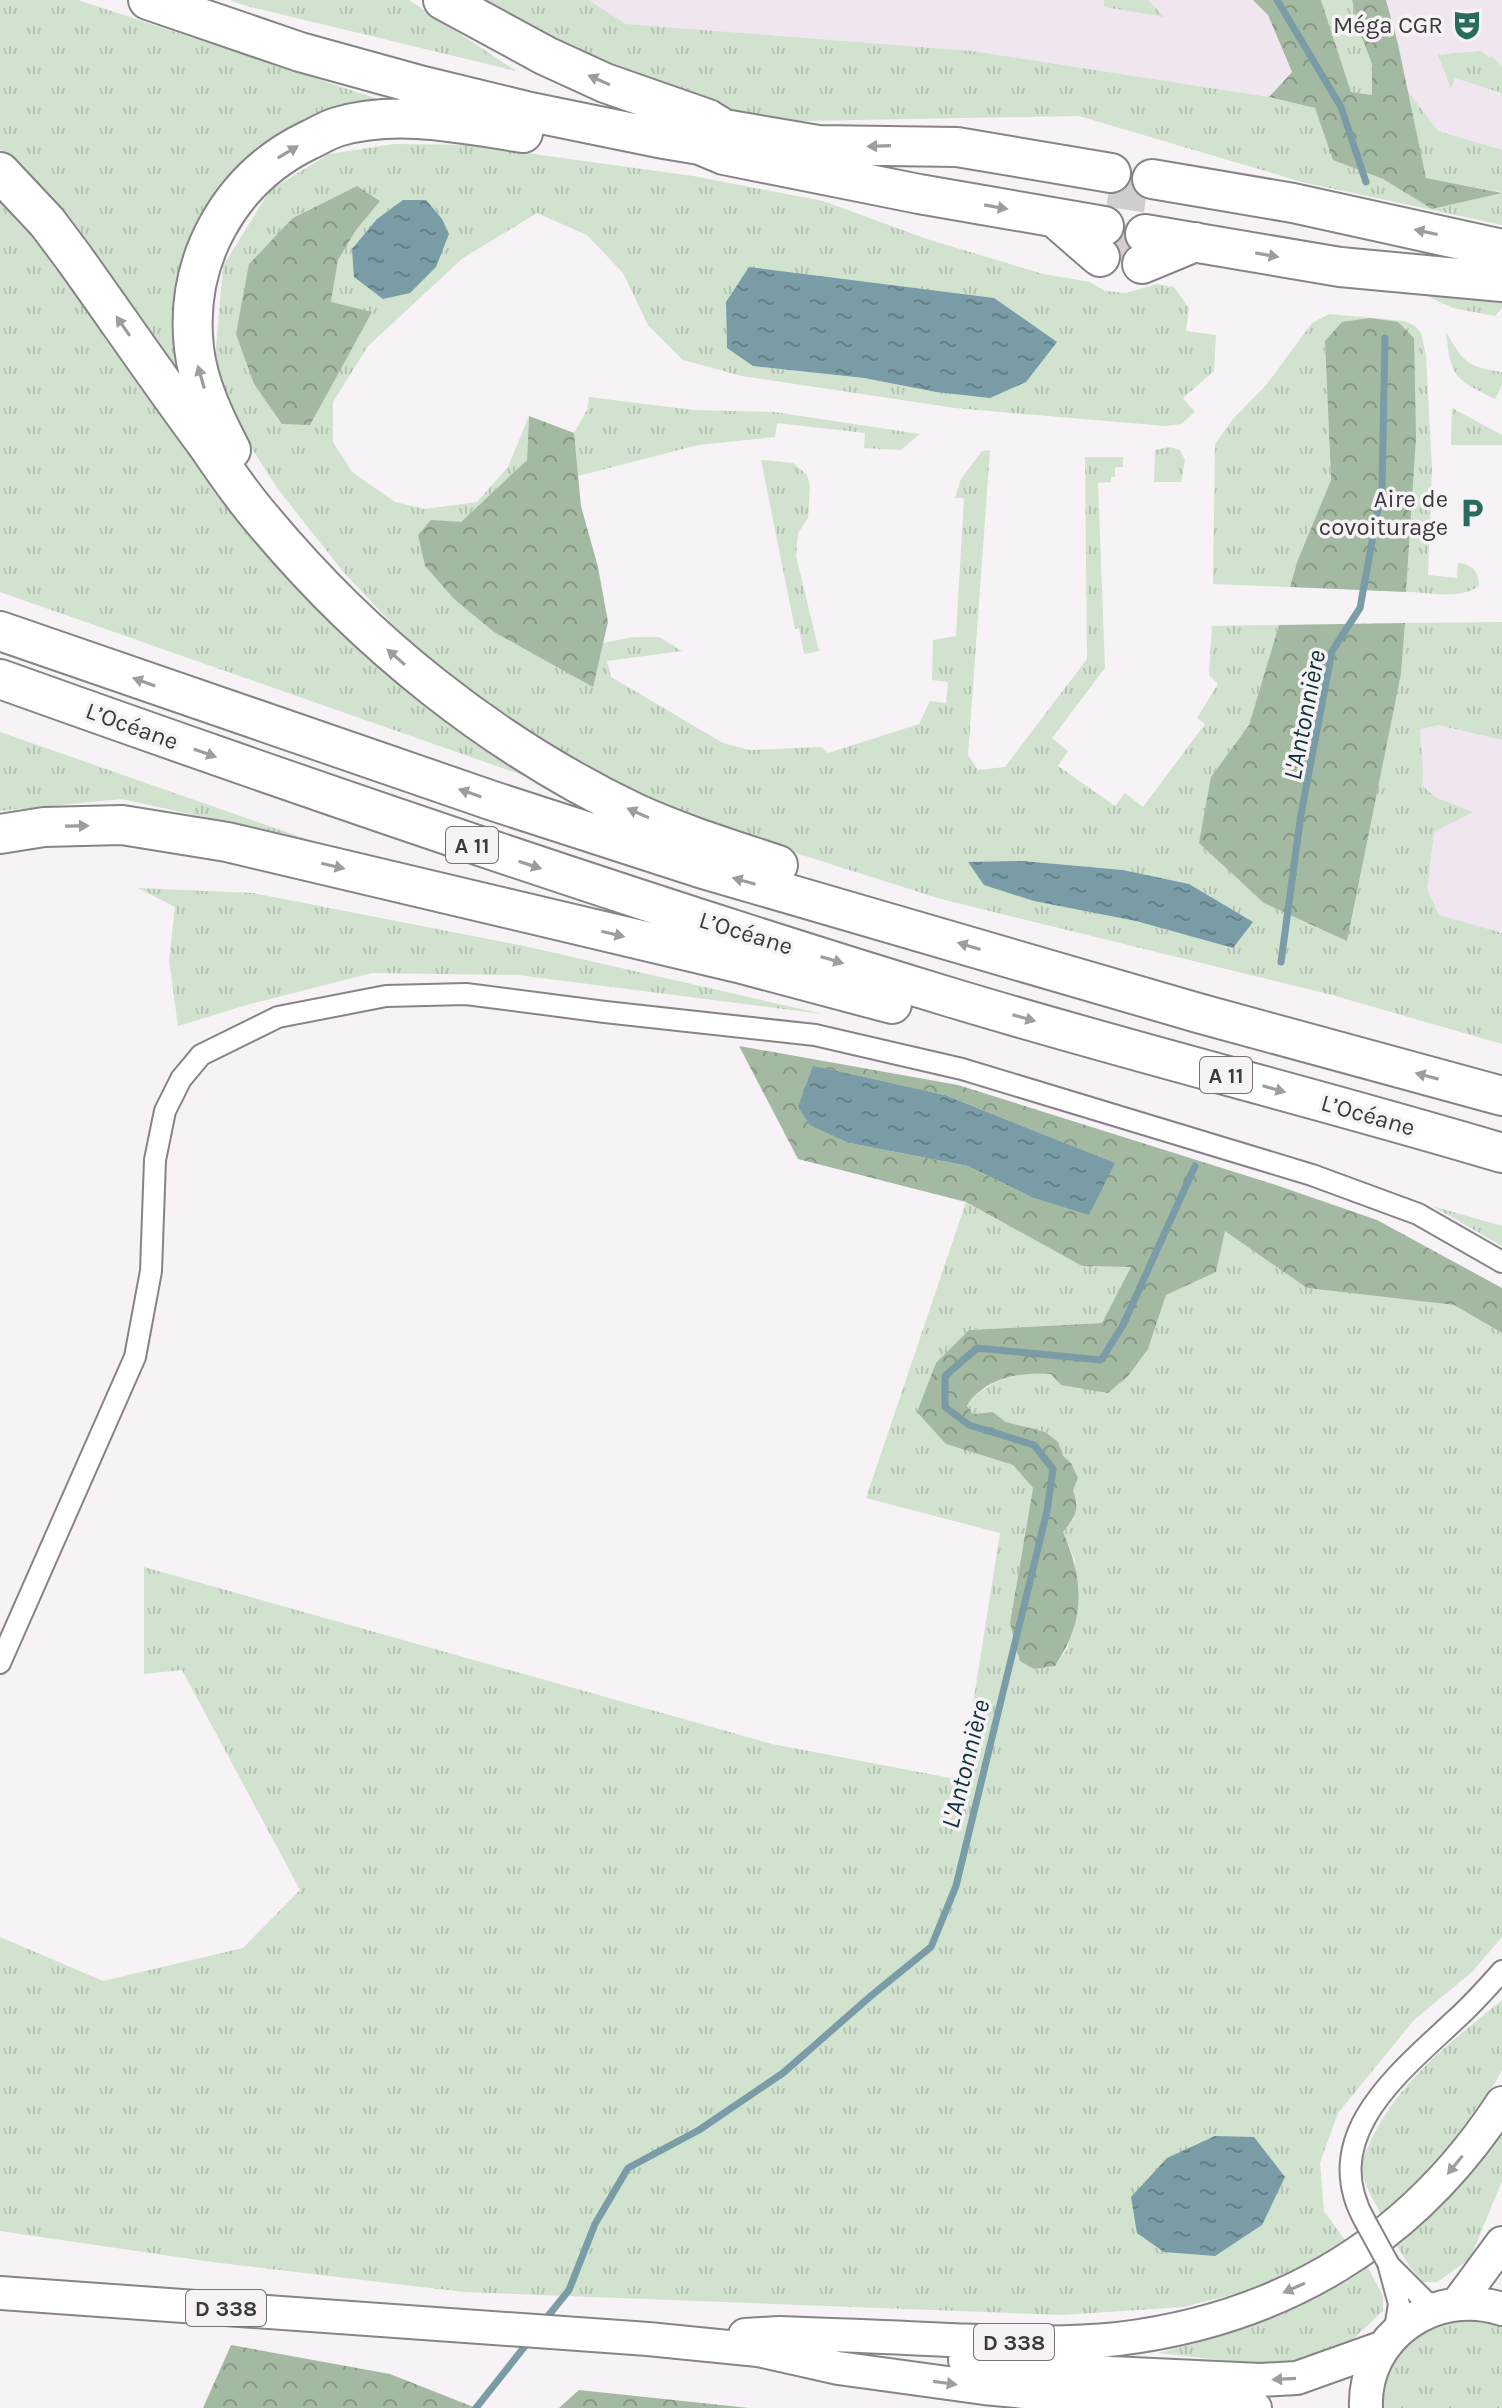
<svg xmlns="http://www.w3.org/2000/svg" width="1502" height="2408" font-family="Karla,sans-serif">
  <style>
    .built { fill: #f0e6ef }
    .grass { fill: url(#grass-tufts); fill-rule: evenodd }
    .forest { fill: url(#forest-crowns); fill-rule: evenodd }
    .water { fill: url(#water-ripples) }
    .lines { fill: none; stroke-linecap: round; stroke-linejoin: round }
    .stream { stroke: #799ca6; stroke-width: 7 }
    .motorway-tunnel { stroke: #d1cdd0; stroke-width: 38; stroke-dasharray: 38 19; stroke-linecap: butt }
    .minor-casing { stroke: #878487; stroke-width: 24 }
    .primary-casing { stroke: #878487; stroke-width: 36 }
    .motorway-casing { stroke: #878487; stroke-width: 42 }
    .minor { stroke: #fff; stroke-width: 20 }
    .primary { stroke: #fff; stroke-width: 32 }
    .motorway { stroke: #fff; stroke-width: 38 }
    .minor-bridge-casing { stroke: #878487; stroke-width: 24; stroke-linecap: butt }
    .minor-bridge { stroke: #fff; stroke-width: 20 }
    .oneway { fill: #9e9d9e }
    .labels { text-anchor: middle; stroke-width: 7; stroke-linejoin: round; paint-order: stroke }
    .shield { fill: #f6f2f5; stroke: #747274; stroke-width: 2 }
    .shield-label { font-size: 22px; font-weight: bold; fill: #3c3b3c }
    .poi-label { font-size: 24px; fill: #3c3b3c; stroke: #f6f2f5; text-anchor: end }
    .street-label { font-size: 24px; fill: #3c3b3c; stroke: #f6f2f5 }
    .water-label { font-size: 26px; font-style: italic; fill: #0e323a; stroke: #f6f2f5 }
  </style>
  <defs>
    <pattern id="grass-tufts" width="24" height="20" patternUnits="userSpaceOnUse" patternTransform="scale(2)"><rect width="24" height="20" fill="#d1e2cf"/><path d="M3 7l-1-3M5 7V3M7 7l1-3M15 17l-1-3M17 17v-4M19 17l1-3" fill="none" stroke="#b4c3b3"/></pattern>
    <pattern id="forest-crowns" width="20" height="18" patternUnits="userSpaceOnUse" patternTransform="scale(2)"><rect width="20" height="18" fill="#a4b9a1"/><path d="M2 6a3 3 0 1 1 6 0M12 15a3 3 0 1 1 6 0" fill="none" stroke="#879884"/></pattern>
    <pattern id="water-ripples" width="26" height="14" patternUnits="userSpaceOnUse" patternTransform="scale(2)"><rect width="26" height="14" fill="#799ca6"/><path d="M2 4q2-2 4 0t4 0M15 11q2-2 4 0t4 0" fill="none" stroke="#648088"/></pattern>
  </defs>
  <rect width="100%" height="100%" fill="#f6f2f5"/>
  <!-- built -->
  <path class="built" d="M589 0H1253L1268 15 1292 73 1269 97 972 51 626 24Z
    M1386 0H1502V225L1426 178 1398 44Z
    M1394 709 1438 725 1502 740V1044L1336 996Z"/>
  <!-- grass -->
  <path class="grass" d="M0 0H78L381 100 298 132 206 220 199 411 24 174 0 149Z
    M230 0H409L516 71 247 6Z
    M479 0H589L626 24 972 51 1269 97 1315 108 1334 160 1383 179 1432 209 1502 193V225L1302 182 1079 116 801 121 706 108 622 78Z
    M1104 0H1148L1164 17 1104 7Z
    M1321 0H1352L1359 30 1372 64 1373 95 1351 92Z
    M1481 51 1489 58 1492 56 1502 67V93L1455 78 1451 88 1438 55Z
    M1407 90 1438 131 1502 150V192L1426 178Z
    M394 144 468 145 693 176 823 201 927 239 1043 274 1090 282 1105 291 1126 293 1157 284 1174 287 1189 308 1186 331 1216 335 1214 371 1183 398 1195 412 1181 424 1165 426 955 408 742 376 683 360 648 325 623 273 587 235 537 213 463 258 368 346 333 402V442L352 472 395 502 425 509 477 502 508 467 529 416 527 460 461 522 418 535 425 566 454 599 494 632 593 686 603 643 634 637H659L682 651 607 661 611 677 723 743 749 750 822 747 828 753 919 724 930 701 946 703 948 682 932 680 933 640 956 636 964 498H955L961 479 982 451 990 450 968 755 978 770 1005 767 1087 659 1085 457H1123V467H1115V477H1111V482L1098 483 1105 668 1052 738 1068 751 1058 766 1115 806 1125 793 1143 807 1205 724 1197 718 1218 684 1209 675 1212 626 1279 625 1249 725 1211 777 1346 940 1401 674 1405 623 1502 622V740L1438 725 1420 729C1420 749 1425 767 1422 786L1437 798 1473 812 1434 832 1427 889 1439 915 1502 933V1044L1336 996 941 899 720 829 635 795 482 705 419 652 345 574 277 488 238 427 215 360 223 266 270 190 329 154ZM357 186 380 201 356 230 338 260 331 302 372 313 236 334 293 218ZM726 302 936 392 864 378 753 366 727 347ZM1023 861 1123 870 1189 884 1233 948 1136 921Z
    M0 185 411 683 528 777 0 592Z
    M1427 296 1502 298V308L1495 316 1453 308Z
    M1329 314 1405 321 1415 326 1421 333 1426 356 1432 469 1428 575 1457 578 1458 563C1472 564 1479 571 1479 586 1461 600 1428 592 1406 592L1416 438 1325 342 1331 480 1297 562 1290 587 1213 584 1215 444 1233 419 1267 384 1312 323Z
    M1446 332C1464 362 1466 367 1502 372V385L1495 399C1455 379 1451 378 1446 332Z
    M589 397 693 410 774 412 920 434 901 450 864 448 865 433 777 423 775 437 698 445 578 476 574 433 587 410Z
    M1452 408 1502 435V445H1451Z
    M1169 447 1180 450 1185 460 1181 482H1154L1155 450Z
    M761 460 793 463 807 475 810 486 808 518 798 533 796 556 819 651 804 654 799 628 795 629Z
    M0 732 309 840 122 799 0 811Z
    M138 888 253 893 524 946 823 1014 518 975 372 973 250 1004 178 1026 169 960 175 907Z
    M966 1202 1082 1266 1131 1267 1102 1323 969 1330 946 1444 1013 1465 1033 1488 1010 1623 1034 1669 1055 1666 1068 1648 1075 1561 1063 1532 1074 1519 1077 1502 1073 1490 1071 1463 1063 1457 1058 1442 1045 1432 1006 1422 993 1412 973 1414 967 1406 970 1399 999 1379 1022 1373 1051 1374 1148 1349 1166 1295 1216 1272 1224 1230 1307 1288 1454 1305 1502 1333V1937L1472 1972 1414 2020 1338 2113 1320 2163 1324 2211 1347 2243 1286 2281 1183 2307 1061 2315 464 2292 212 2262 0 2231V1937L103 1981 243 1948 300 1890 182 1670 144 1674V1567L772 1744 961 1780 1000 1533 866 1498Z
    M1432 1206 1502 1226V1246Z
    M1502 2000V2070L1496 2081 1430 2173 1381 2214C1373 2199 1360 2180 1362 2162 1363 2157 1367 2150 1369 2145 1395 2084 1452 2041 1502 2000Z
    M1502 2122V2181L1470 2259 1437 2282H1423L1410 2267 1397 2246 1416 2230 1476 2165Z
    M1367 2266 1383 2296V2311L1351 2341 1293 2362H1238L1158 2353 1204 2341 1273 2315Z
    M1455 2318 1484 2319 1502 2326V2408H1382C1381 2356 1410 2333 1455 2318Z"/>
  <!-- forest -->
  <path class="forest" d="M1253 0H1321L1351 92 1372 95V64L1359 30 1352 0H1386L1398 44 1426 178 1502 193 1432 209 1383 179 1333 160 1315 108 1269 97 1292 72 1268 15Z
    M357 186 380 201 356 230 338 260 331 302 372 312 310 425 282 424 254 384 236 334 249 264 293 218Z
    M1370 318 1398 322 1414 338 1416 438 1406 592 1290 587 1297 562 1331 480 1325 341 1342 322Z
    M529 416 574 433 581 506 598 567 608 622 593 687 494 632 454 599 425 566 418 535 431 520 461 522 527 460Z
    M1405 623 1401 674 1347 941 1264 903 1199 843 1211 777 1249 725 1279 625Z
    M739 1046 958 1085 1273 1184 1377 1220 1502 1288V1333L1454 1305 1307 1288 1225 1231 1216 1272 1166 1295 1148 1349 1128 1376 1108 1393 1061 1385 1051 1374C1026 1373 1006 1374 984 1388 977 1394 971 1397 967 1406L973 1414 993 1412 1006 1422 1045 1432 1058 1442 1063 1456 1071 1463 1078 1478 1073 1490C1080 1509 1076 1517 1063 1532 1084 1581 1086 1620 1055 1666L1034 1669 1020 1661 1010 1623 1033 1488 1013 1465 946 1444 917 1412 936 1363 969 1330 1102 1323 1131 1267 1082 1266 966 1202 798 1159ZM813 1067 945 1095 1114 1163 1031 1197 968 1166 849 1143Z
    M231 2345 390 2374 476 2408H203Z
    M579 2390 749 2408H559Z"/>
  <!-- water -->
  <path class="water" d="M403 200H426L442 219 449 234 436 267 410 293 383 299 354 277 352 249 377 219Z
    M749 267 994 298 1057 342 1026 382 990 398 936 392 864 378 753 366 727 348 726 302Z
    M1023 861 1123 870 1189 884 1253 922 1233 948 1136 921 1034 901 984 885 968 862Z
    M813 1066 945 1095 1115 1163 1089 1215 1031 1197 968 1166 849 1143 810 1125 798 1107Z
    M1215 2136 1254 2137 1285 2177 1262 2225 1215 2256 1164 2252 1137 2233 1131 2197 1167 2158Z"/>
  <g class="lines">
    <!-- stream -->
    <path class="stream" d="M1277 0 1341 107 1366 182
      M1281 962 1301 814 1332 651 1360 608 1382 487 1385 338
      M544 2321 569 2290 595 2224 628 2168 699 2130 783 2073 872 1995 931 1947 956 1886 1047 1511 1053 1469 1034 1445 969 1425 945 1407V1376L977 1348 1101 1360 1123 1325 1195 1166
      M476 2408 529 2341"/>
    <!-- motorway-tunnel -->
    <path class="motorway-tunnel" d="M1109 188 1151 194
      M1102 239 1144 246"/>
    <!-- minor casing -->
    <g class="minor-casing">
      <path id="minor" d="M0 1663 135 1357 151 1271 155 1160 165 1111 181 1079 201 1055 278 1017 386 996 466 994 605 1012 815 1035 962 1069 1312 1175 1418 1214 1502 1262
        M1365 2221C1317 2136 1399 2073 1455 2020 1472 2005 1487 1988 1502 1971
        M1388 2263 1399 2304 1394 2335
        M1390 2266 1424 2300 1437 2308"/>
    </g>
    <!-- primary casing -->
    <g class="primary-casing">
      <path id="primary" d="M0 2293 648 2339 758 2350 838 2368 984 2388 1149 2404 1211 2403 1255 2408
        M1457 2304 1502 2243
        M745 2335 779 2333C836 2335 892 2337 949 2340 1005 2342 1062 2345 1118 2339 1282 2319 1412 2241 1502 2103
        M965 2360 1111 2373 1260 2380 1297 2378 1384 2347
        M1366 2408C1363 2336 1435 2287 1502 2309"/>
    </g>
    <!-- motorway casing -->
    <g class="motorway-casing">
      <path id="motorway" d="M148 0 300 52 423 86 526 111 658 138 700 145 724 155 919 194 1104 226
        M443 0 546 56 605 83 708 119 724 129
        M717 130 724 129 818 145 957 147 1111 173
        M0 172 47 222 74 258C119 321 162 384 208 446 225 471 242 496 262 519 364 642 491 744 635 813 681 834 730 849 778 865
        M1152 179 1293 203 1502 249
        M1055 218 1100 257
        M1145 234 1340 267 1502 282
        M1142 264 1195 242
        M231 450C215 419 198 384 194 348 184 260 230 178 309 140 318 136 327 130 337 127 397 109 463 124 523 133
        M0 631 493 801 700 868 1198 1013 1502 1096
        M0 679C313 791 627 899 946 996 1130 1052 1318 1098 1502 1153
        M0 834 44 827 122 825 227 842 738 963 892 1004"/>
    </g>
    <!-- minor -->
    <use href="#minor" class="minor"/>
    <!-- primary -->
    <use href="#primary" class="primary"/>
    <!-- motorway -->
    <use href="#motorway" class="motorway"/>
    <!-- minor-bridge casing -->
    <g class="minor-bridge-casing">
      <path id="minor-bridge" d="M1365 2221 1388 2263"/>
    </g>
    <!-- minor-bridge -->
    <use href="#minor-bridge" class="minor-bridge"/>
  </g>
  <!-- one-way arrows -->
  <defs><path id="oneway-solid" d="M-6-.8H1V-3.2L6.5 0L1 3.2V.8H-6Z" transform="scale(2)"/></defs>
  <g class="oneway">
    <use href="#oneway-solid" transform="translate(599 80) rotate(-156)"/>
    <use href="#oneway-solid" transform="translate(879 146) rotate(178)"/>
    <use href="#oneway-solid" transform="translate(288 152) rotate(-31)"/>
    <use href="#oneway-solid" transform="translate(996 207) rotate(10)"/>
    <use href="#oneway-solid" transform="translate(1426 232) rotate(-168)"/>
    <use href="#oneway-solid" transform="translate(1267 255) rotate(10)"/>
    <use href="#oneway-solid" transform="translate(123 326) rotate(-125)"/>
    <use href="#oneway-solid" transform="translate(201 377) rotate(-106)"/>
    <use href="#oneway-solid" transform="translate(396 657) rotate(-139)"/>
    <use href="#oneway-solid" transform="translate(144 682) rotate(-160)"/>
    <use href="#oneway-solid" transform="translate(205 753) rotate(20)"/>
    <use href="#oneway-solid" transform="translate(470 793) rotate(-161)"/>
    <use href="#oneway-solid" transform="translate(638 813) rotate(-156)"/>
    <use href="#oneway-solid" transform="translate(77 826) rotate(-1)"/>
    <use href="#oneway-solid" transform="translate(530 865) rotate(18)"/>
    <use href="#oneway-solid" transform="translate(333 866) rotate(13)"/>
    <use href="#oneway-solid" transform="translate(744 881) rotate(-164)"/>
    <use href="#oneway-solid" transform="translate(613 934) rotate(13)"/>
    <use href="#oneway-solid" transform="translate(969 946) rotate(-163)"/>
    <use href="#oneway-solid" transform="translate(832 960) rotate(17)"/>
    <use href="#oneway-solid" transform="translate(1024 1018) rotate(16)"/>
    <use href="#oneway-solid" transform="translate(1427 1076) rotate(-165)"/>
    <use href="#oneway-solid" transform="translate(1274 1089) rotate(16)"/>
    <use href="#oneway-solid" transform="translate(1455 2165) rotate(129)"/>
    <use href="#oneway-solid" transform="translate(1294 2288) rotate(156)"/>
    <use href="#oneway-solid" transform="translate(1284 2379) rotate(177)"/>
    <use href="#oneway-solid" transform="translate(945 2383) rotate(8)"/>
  </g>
  <!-- icons -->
  <defs>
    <g id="theatre-bare" transform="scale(2.4)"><path d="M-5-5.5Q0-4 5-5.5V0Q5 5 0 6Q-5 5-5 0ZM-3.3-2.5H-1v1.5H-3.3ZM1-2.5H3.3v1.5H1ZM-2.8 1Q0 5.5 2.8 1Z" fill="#286c5e" stroke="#f6f2f5" stroke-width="2.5" paint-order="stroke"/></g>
    <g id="parking-bare" transform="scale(2.4)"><path d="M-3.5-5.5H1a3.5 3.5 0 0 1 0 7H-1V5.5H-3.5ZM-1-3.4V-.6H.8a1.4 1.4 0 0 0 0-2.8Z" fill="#286c5e" stroke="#f6f2f5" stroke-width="2.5" paint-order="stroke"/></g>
  </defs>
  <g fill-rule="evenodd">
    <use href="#theatre-bare" x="1467" y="25"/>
    <use href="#parking-bare" x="1472" y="513"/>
  </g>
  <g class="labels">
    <!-- shield labels -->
    <g class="shield">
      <rect x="446" y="827" width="52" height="36" rx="6"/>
      <rect x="1200" y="1057" width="52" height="36" rx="6"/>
      <rect x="186" y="2290" width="80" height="36" rx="6"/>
      <rect x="974" y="2324" width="80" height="36" rx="6"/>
    </g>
    <g class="shield-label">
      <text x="472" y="853">A 11</text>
      <text x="1226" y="1083">A 11</text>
      <text x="226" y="2316">D 338</text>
      <text x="1014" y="2350">D 338</text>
    </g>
    <!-- poi labels -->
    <g class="poi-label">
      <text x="1443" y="33">Méga CGR</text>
      <text x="1448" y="507">Aire de<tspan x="1448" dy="28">covoiturage</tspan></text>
    </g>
    <!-- street labels -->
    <g class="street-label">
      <text transform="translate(132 726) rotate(20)" y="8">L’Océane</text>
      <text transform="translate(746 933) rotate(17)" y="8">L’Océane</text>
      <text transform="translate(1368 1115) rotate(16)" y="8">L’Océane</text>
    </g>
    <!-- water labels -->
    <g class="water-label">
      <text transform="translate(1304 715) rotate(-79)" y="9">L'Antonnière</text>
      <text transform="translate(965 1764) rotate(-76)" y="9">L'Antonnière</text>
    </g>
  </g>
</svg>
